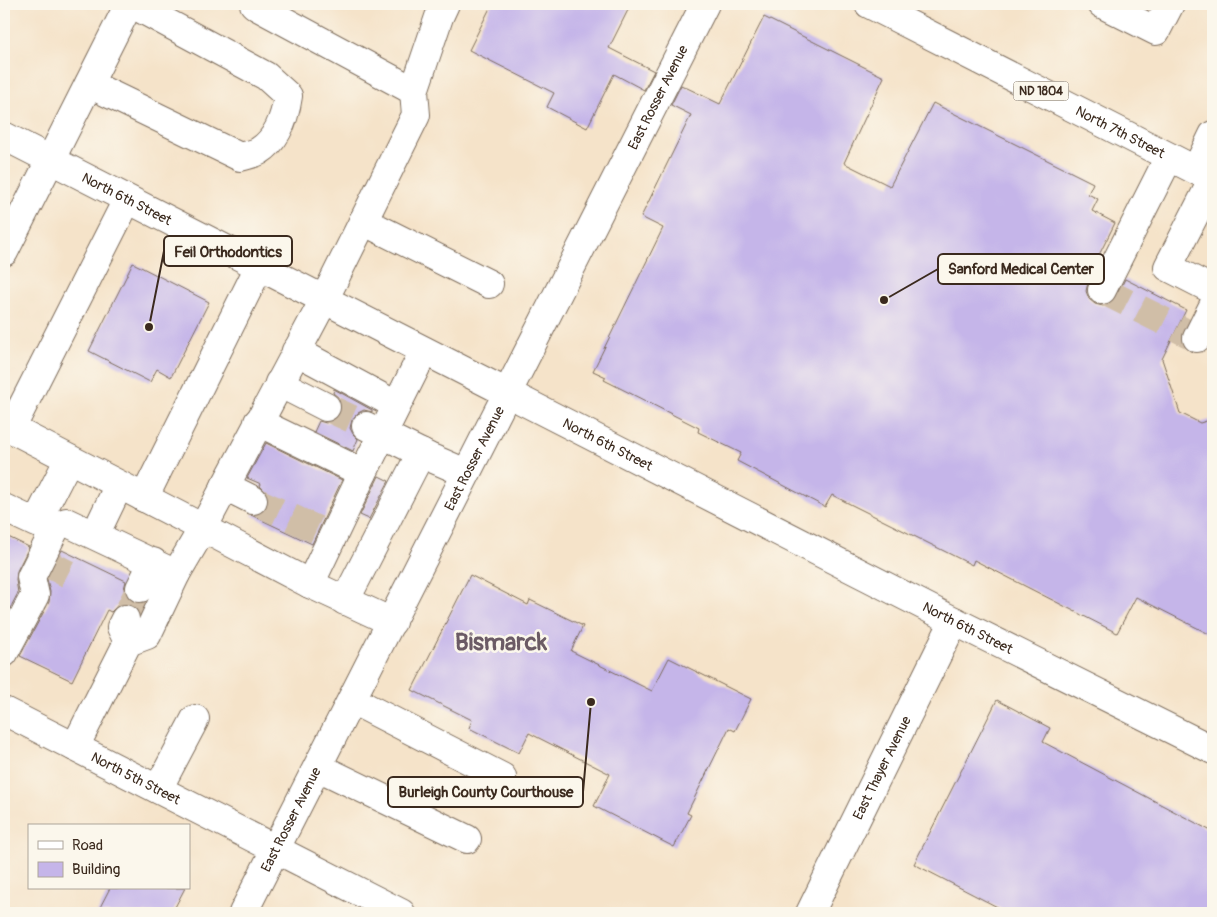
<svg xmlns="http://www.w3.org/2000/svg" width="1217" height="917" font-family="Pangolin,sans-serif">
  <style>
    .building { fill: #c5b5e9 }
    .lines { fill: none; stroke-linecap: round; stroke-linejoin: round }
    .minor-tunnel { stroke: #d0bea7; stroke-width: 28; stroke-dasharray: 28 14; stroke-linecap: butt }
    .minor-casing { stroke: #7c6b5a; stroke-width: 30 }
    .major-casing { stroke: #7c6b5a; stroke-width: 30 }
    .minor { stroke: #fff; stroke-width: 28 }
    .major { stroke: #fff; stroke-width: 28 }
    .labels { text-anchor: middle; stroke-width: 5; stroke-linejoin: round; paint-order: stroke }
    .shield { fill: #fbf7ec; stroke: #75685c; stroke-width: 1 }
    .shield-label { font-size: 12px; font-weight: bold; fill: #3b2a1e }
    .street-label { font-size: 14px; fill: #3b2a1e; stroke: #fbf7ec }
    .town-label { font-size: 24px; font-weight: bold; fill: #6b5b65; stroke: #fbf7ec }
    .leader { fill: none; stroke: #3b2a1e; stroke-width: 2 }
    .callout-dot { fill: #3b2a1e; stroke: #fbf7ec; stroke-width: 2 }
    .callout { fill: #fbf7ec; stroke: #3b2a1e; stroke-width: 2 }
    .callout-label { font-size: 15px; text-anchor: middle; font-weight: bold; fill: #3b2a1e }
  </style>
  <rect width="100%" height="100%" fill="#fbf7ec"/>
  <filter id="ink" filterUnits="userSpaceOnUse"><feTurbulence type="fractalNoise" baseFrequency=".02" numOctaves="2"/><feDisplacementMap in="SourceGraphic" scale="10" xChannelSelector="R" yChannelSelector="G"/><feConvolveMatrix kernelMatrix="1 2 1 2 8 2 1 2 1" color-interpolation-filters="sRGB"/></filter>
  <filter id="wash" filterUnits="userSpaceOnUse"><feTurbulence type="fractalNoise" baseFrequency=".0096" numOctaves="4" result="noise"/><feDisplacementMap in="SourceGraphic" scale="20" xChannelSelector="R" yChannelSelector="G"/><feGaussianBlur stdDeviation="1.12" result="paint"/><feColorMatrix in="noise" values="0 0 0 0 0 0 0 0 0 0 0 0 0 0 0 0 0 1.4 0 .05"/><feComposite in="paint" operator="in"/></filter>
  <g filter="url(#wash)">
    <rect width="100%" height="100%" fill="#f5e3c9"/>
    <g id="blocks">
      <!-- building -->
      <path class="building" d="M492 4H631L609 48 654 71 644 90 614 74 587 128 547 107 554 93 469 50Z
        M764 17 884 77 844 163 890 186 933 103 1093 183 1088 194 1098 199 1092 211 1115 223 1095 263 1097 265 1088 283 1086 291 1089 299 1095 304 1103 306 1111 303 1116 297 1125 279 1186 310 1162 359 1180 413 1200 423 1213 419V636L1136 597 1117 633 974 560 972 565 832 495 825 507 737 461 741 453 698 432 699 428 604 380 606 377 593 371 663 228 641 217 691 115 671 105 681 85 720 104Z
        M133 263 209 302 171 377 157 369 150 382 89 351Z
        M334 389 372 410V412L364 410 358 413 352 420 350 428 353 434 358 439 353 451 314 432 319 421 326 423 334 420 340 414 342 406 339 398 333 393Z
        M266 443 342 480 312 544 251 515 262 513 267 507 269 500 266 492 260 486 261 484 247 478Z
        M379 476 389 481 369 519 360 515Z
        M4 535 29 547 17 571 16 580 18 593 4 620Z
        M62 550 126 581 124 589 127 597 133 602 140 604 145 602 139 614 138 610 132 605 125 603 117 606 111 612 107 610 72 681 20 656 49 602 50 592 47 579Z
        M470 575 528 605 530 600 583 626 571 651 652 691 669 658 751 699 735 731 729 728 687 813 691 815 674 847 594 806 610 774 529 733 519 753 469 728 472 720 412 690Z
        M997 700 1050 728 1043 742 1213 832V913H1009L914 864Z
        M110 888H185L172 913H97Z"/>
    </g>
  </g>
  <g filter="url(#ink)">
    <use href="#blocks" fill-opacity="0" stroke="#7c6b5a" stroke-width="1"/>
    <g class="lines">
      <!-- minor-tunnel -->
      <path class="minor-tunnel" d="M1102 290 1197 338
        M326 407 365 425
        M253 500 324 533
        M49 580 64 551
        M125 619 140 588"/>
      <!-- minor casing -->
      <g class="minor-casing">
        <g id="minor">
          <path d="M254 4 258 7 414 91"/>
          <path d="M1102 4 1156 31 1170 4"/>
          <path d="M89 84 240 157C246 155 254 154 259 151 278 139 285 117 288 96L266 76 132 4"/>
          <path id="s1" d="M4 136 954 621 1213 750"/>
          <path d="M1196 170 1213 135"/>
          <path d="M1213 179 1168 267 1213 290"/>
          <path d="M363 221 489 284"/>
          <path d="M4 252 129 4"/>
          <path d="M1102 290 1169 157"/>
          <path d="M1197 338 1213 306"/>
          <path d="M296 351 396 405"/>
          <path d="M279 383 326 407"/>
          <path d="M258 422 363 473 424 351"/>
          <path d="M4 425 203 528 176 574"/>
          <path d="M366 426 429 457 466 473"/>
          <path d="M11 429 127 200"/>
          <path d="M225 486 253 500"/>
          <path d="M144 498 259 267"/>
          <path d="M4 508 36 523 69 459"/>
          <path d="M95 535 119 485"/>
          <path d="M310 584 363 473"/>
          <path d="M140 588 153 562"/>
          <path d="M345 601 421 453"/>
          <path d="M125 619 121 627 128 642"/>
          <path d="M392 622 310 584 203 528 324 300 416 115 414 91 439 17 445 4"/>
          <path d="M4 653 35 595 31 577 56 527 66 522 176 574 147 635 128 642 75 747"/>
          <path d="M352 700 502 777"/>
          <path id="s2" d="M4 711 401 913"/>
          <path d="M318 767 467 839"/>
          <path d="M158 789 195 719"/>
          <path id="s3" d="M243 913 705 4"/>
          <path id="s4" d="M810 913 954 621"/>
        </g>
      </g>
      <!-- major casing -->
      <g class="major-casing">
        <g id="major">
          <path id="s5" d="M869 4 1213 179"/>
        </g>
      </g>
      <!-- minor -->
      <use href="#minor" class="minor"/>
      <!-- major -->
      <use href="#major" class="major"/>
    </g>
  </g>
  <g class="labels">
    <!-- shield labels -->
    <rect class="shield" x="1013.5" y="81.5" width="55" height="19" rx="4"/>
    <g class="shield-label">
      <text x="1041" y="95">ND 1804</text>
    </g>
    <!-- street labels -->
    <g class="street-label">
      <text dy="5" stroke="none"><textPath href="#s3" startOffset="915">East Rosser Avenue</textPath></text>
      <text dy="5" stroke="none"><textPath href="#s5" startOffset="282">North 7th Street</textPath></text>
      <text dy="5" stroke="none"><textPath href="#s1" startOffset="138">North 6th Street</textPath></text>
      <text dy="5" stroke="none"><textPath href="#s1" startOffset="678">North 6th Street</textPath></text>
      <text dy="5" stroke="none"><textPath href="#s3" startOffset="510">East Rosser Avenue</textPath></text>
      <text dy="5" stroke="none"><textPath href="#s1" startOffset="1082">North 6th Street</textPath></text>
      <text dy="5" stroke="none"><textPath href="#s4" startOffset="162">East Thayer Avenue</textPath></text>
      <text dy="5" stroke="none"><textPath href="#s2" startOffset="148">North 5th Street</textPath></text>
      <text dy="5" stroke="none"><textPath href="#s3" startOffset="105">East Rosser Avenue</textPath></text>
    </g>
    <!-- town labels -->
    <g class="town-label">
      <text x="501" y="650">Bismarck</text>
    </g>
  </g>
  <!-- callouts -->
  <path class="leader" d="M149 327L164 251M884 300L938 269M591 702L583 792"/>
  <g class="callout-dot">
    <circle cx="149" cy="327" r="5"/>
    <circle cx="884" cy="300" r="5"/>
    <circle cx="591" cy="702" r="5"/>
  </g>
  <g class="callout">
    <rect x="164" y="236" width="128" height="30" rx="5"/>
    <rect x="938" y="254" width="166" height="30" rx="5"/>
    <rect x="388" y="777" width="195" height="30" rx="5"/>
  </g>
  <g class="callout-label">
    <text x="228" y="257">Feil Orthodontics</text>
    <text x="1021" y="274">Sanford Medical Center</text>
    <text x="486" y="797">Burleigh County Courthouse</text>
  </g>
  <!-- margin -->
  <rect width="1217" height="917" fill="none" stroke="#fbf7ec" stroke-width="20"/>
  <!-- legend -->
  <rect x="28" y="824" width="162" height="65" fill="#fbf7ec" stroke="#aea59a"/>
  <rect x="38" y="841" width="25" height="8" fill="#ffffff" stroke="#aea59a"/>
  <text x="72" y="850" font-size="15" fill="#3b2a1e">Road</text>
  <rect x="38" y="862" width="25" height="15" fill="#c5b5e9" stroke="#aea59a"/>
  <text x="72" y="874" font-size="15" fill="#3b2a1e">Building</text>
</svg>
